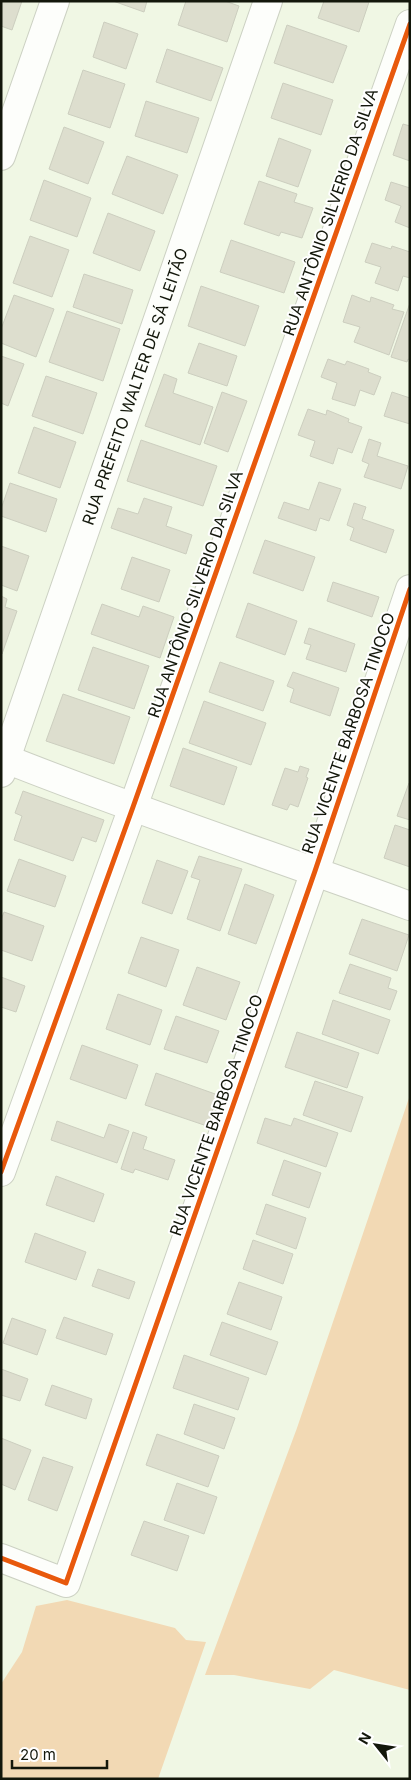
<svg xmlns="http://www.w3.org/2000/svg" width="411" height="1780" font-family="Inter,sans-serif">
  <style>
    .green { fill: #f2d9b4 }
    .building { fill: #dddece; stroke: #cccebf }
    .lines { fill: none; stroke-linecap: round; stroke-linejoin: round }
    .minor-casing { stroke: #ccd1c3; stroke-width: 30 }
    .minor { stroke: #fdfefb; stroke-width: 28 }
    .cycleway-casing { stroke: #fff; stroke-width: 8 }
    .cycleway { stroke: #e8590c; stroke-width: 5 }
    .labels { text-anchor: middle; stroke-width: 4; stroke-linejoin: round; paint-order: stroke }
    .street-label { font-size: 16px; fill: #13170b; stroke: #fff }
  </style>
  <rect width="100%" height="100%" fill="#f0f7e4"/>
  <!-- green -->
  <path class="green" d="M410 1095V1690L334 1670 310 1689 234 1675H205L297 1428Z
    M67 1600 175 1628 186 1640 206 1642 158 1779H1V1684L22 1652 36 1606Z"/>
  <!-- building -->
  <path class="building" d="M1 1H22L12 30 1 26Z
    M113 1H147L144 12Z
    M186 1H225L239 6 227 42 178 25Z
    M324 1 369 2 359 32 318 18Z
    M104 22 138 34 126 69 93 57Z
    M287 25 347 46 333 83 274 63Z
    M167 49 223 68 211 101 156 82Z
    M83 70 125 84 110 128 68 114Z
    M283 83 333 100 321 135 271 118Z
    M146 101 199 118 187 153 135 136Z
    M403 124 410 126V161L393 155Z
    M64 127 104 142 88 184 49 169Z
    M279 138 311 150 298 187 266 176Z
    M127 156 178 175 163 214 112 194Z
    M44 180 91 198 77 237 30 220Z
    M259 181 297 194 294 202 313 208 302 238 281 232 279 236 244 224Z
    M391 182 410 188V228L395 222 401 206 385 200Z
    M108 213 155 231 140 271 93 253Z
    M30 236 69 250 52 297 13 283Z
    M231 240 295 262 284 293 220 272Z
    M372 243 391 249 392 246 410 252V278L403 276 398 291 375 283 381 267 365 262Z
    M84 274 133 290 122 324 73 307Z
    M201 286 259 306 245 346 188 326Z
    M14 295 54 309 36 357 1 343V329Z
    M352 295 370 302 371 297 394 305 392 309 404 312 389 355 354 342 360 327 343 322Z
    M410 303V360L408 359 407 362 391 357Z
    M67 311 120 329 103 381 49 362Z
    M199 343 237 356 227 386 188 373Z
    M1 356 24 364 8 406 1 403Z
    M328 359 345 365 347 361 369 369 368 372 381 377 374 395 360 390 355 406 332 399 337 383 321 377Z
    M164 374 177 379 173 393 213 407 200 445 145 426Z
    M46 376 97 393 83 434 32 416Z
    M222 392 247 401 228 452 204 443Z
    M392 392 410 398V424L384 416Z
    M308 409 326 415 327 410 349 419 348 422 362 427 352 453 338 448 333 464 310 456 315 441 298 435Z
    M34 427 76 442 60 488 18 473Z
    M369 439 381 443 377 456 408 466 401 489 364 477 369 464 362 461Z
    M141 440 217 466 203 506 127 481Z
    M319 482 341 489 329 521 320 518 316 531 278 518 284 502 309 510Z
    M10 483 57 499 46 532 1 516V509Z
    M144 498 172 507 166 526 192 535 186 554 111 528 118 508 138 514Z
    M354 503 366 507 362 519 394 530 386 553 350 540 354 528 347 525Z
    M265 540 315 557 303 591 253 573Z
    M1 546 29 556 17 591 1 585Z
    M132 557 170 570 159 602 121 589Z
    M333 582 379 597 372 617 327 601Z
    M1 596 7 599 5 607 17 611 2 654Z
    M248 603 297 621 285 655 236 637Z
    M102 604 139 617 143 606 174 617 160 658 91 634Z
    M309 628 355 644 346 672 306 659 311 645 304 643Z
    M93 647 149 666 134 709 78 690Z
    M220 662 274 681 263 711 209 692Z
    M293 672 339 688 330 716 290 702 294 689 287 686Z
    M63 694 130 717 114 764 46 741Z
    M204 701 266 723 251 765 189 743Z
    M183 748 237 767 224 805 170 786Z
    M300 766 309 769 306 777 308 778 298 807 290 804 287 810 272 805 285 768 298 772Z
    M409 783H410V820L397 816Z
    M23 791 104 820 96 842 82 837 73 861 14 840 22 816 15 813Z
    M395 825 410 830V867L384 858Z
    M199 856 242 869 220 931 187 919 200 880 191 877Z
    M19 859 66 876 55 907 7 891Z
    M157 860 188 871 172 914 142 903Z
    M245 884 274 895 256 944 228 934Z
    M4 912 44 926 32 961 1 950V920Z
    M362 919 409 935 397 971 349 954Z
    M141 937 179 950 166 987 128 973Z
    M350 964 391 978 388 988 397 991 390 1010 339 993Z
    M197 967 240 982 226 1020 183 1005Z
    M1 977 25 986 16 1012 1 1007Z
    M118 994 162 1010 150 1045 106 1029Z
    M333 1000 390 1020 378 1054 322 1034Z
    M176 1016 219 1031 207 1063 164 1049Z
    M297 1032 359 1053 347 1088 285 1067Z
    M82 1045 138 1065 126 1099 70 1079Z
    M156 1073 218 1095 207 1126 145 1105Z
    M315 1081 363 1097 351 1132 303 1115Z
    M265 1118 291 1126 294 1118 338 1133 326 1167 257 1143Z
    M57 1121 104 1138 109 1124 129 1131 117 1163 51 1140Z
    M133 1132 147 1137 143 1149 175 1160 168 1180 135 1169 133 1173 121 1169Z
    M284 1160 321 1173 309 1208 272 1195Z
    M56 1176 104 1194 94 1222 46 1205Z
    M266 1204 306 1218 296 1249 256 1234Z
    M35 1233 86 1252 76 1280 25 1262Z
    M253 1240 293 1254 283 1284 243 1269Z
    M98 1269 135 1282 129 1299 92 1286Z
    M239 1282 282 1297 271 1330 227 1314Z
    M64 1317 113 1334 106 1355 56 1338Z
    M12 1318 46 1330 37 1355 3 1343Z
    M222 1322 278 1342 266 1375 210 1355Z
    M184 1355 249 1378 238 1410 173 1388Z
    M1 1369 28 1379 20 1401 1 1395Z
    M52 1385 92 1399 86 1419 45 1405Z
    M194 1404 235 1418 224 1449 184 1434Z
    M157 1434 219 1456 208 1487 146 1465Z
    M1 1438 31 1450 15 1490 1 1484Z
    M43 1457 73 1467 57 1511 28 1500Z
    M177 1483 217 1497 204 1534 164 1520Z
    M144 1521 189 1536 177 1571 131 1555Z"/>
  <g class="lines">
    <!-- minor casing -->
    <g class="minor-casing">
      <g id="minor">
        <path d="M1 156 55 1"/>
        <path d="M1 757C136 811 274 856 410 906"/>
        <path id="s1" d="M1 773 268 1"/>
        <path d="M1 1172 133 807 410 24"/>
        <path d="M1 1558 66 1583 315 871 410 589"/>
      </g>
    </g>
    <!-- minor -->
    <use href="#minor" class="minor"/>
    <!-- cycleway casing -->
    <g class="cycleway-casing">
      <path id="cycleway" d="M1 1172 133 807 410 24
        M1 1558 66 1583 315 871 410 589"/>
    </g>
    <!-- cycleway -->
    <use href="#cycleway" class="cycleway"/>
  </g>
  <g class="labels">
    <!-- street labels -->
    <g class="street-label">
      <text transform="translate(330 212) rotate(-71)" y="6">RUA ANTÔNIO SILVERIO DA SILVA</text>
      <text dy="6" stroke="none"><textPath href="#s1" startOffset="409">RUA PREFEITO WALTER DE SÁ LEITÃO</textPath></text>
      <text transform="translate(195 594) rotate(-71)" y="6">RUA ANTÔNIO SILVERIO DA SILVA</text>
      <text transform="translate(348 733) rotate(-71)" y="6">RUA VICENTE BARBOSA TINOCO</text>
      <text transform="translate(216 1115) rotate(-71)" y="6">RUA VICENTE BARBOSA TINOCO</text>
    </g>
  </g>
  <!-- border -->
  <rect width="411" height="1780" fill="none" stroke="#13170b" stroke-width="5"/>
  <!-- north arrow -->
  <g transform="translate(376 1745) rotate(300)" stroke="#ffffff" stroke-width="4" paint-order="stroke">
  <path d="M0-4L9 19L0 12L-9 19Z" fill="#13170b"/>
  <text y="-8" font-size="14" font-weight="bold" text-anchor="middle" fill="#13170b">N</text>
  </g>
  <!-- scale -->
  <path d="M12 1760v8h95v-8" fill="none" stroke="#13170b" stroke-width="2.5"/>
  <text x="20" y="1760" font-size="15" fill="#13170b" stroke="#ffffff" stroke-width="4" paint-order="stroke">20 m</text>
</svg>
